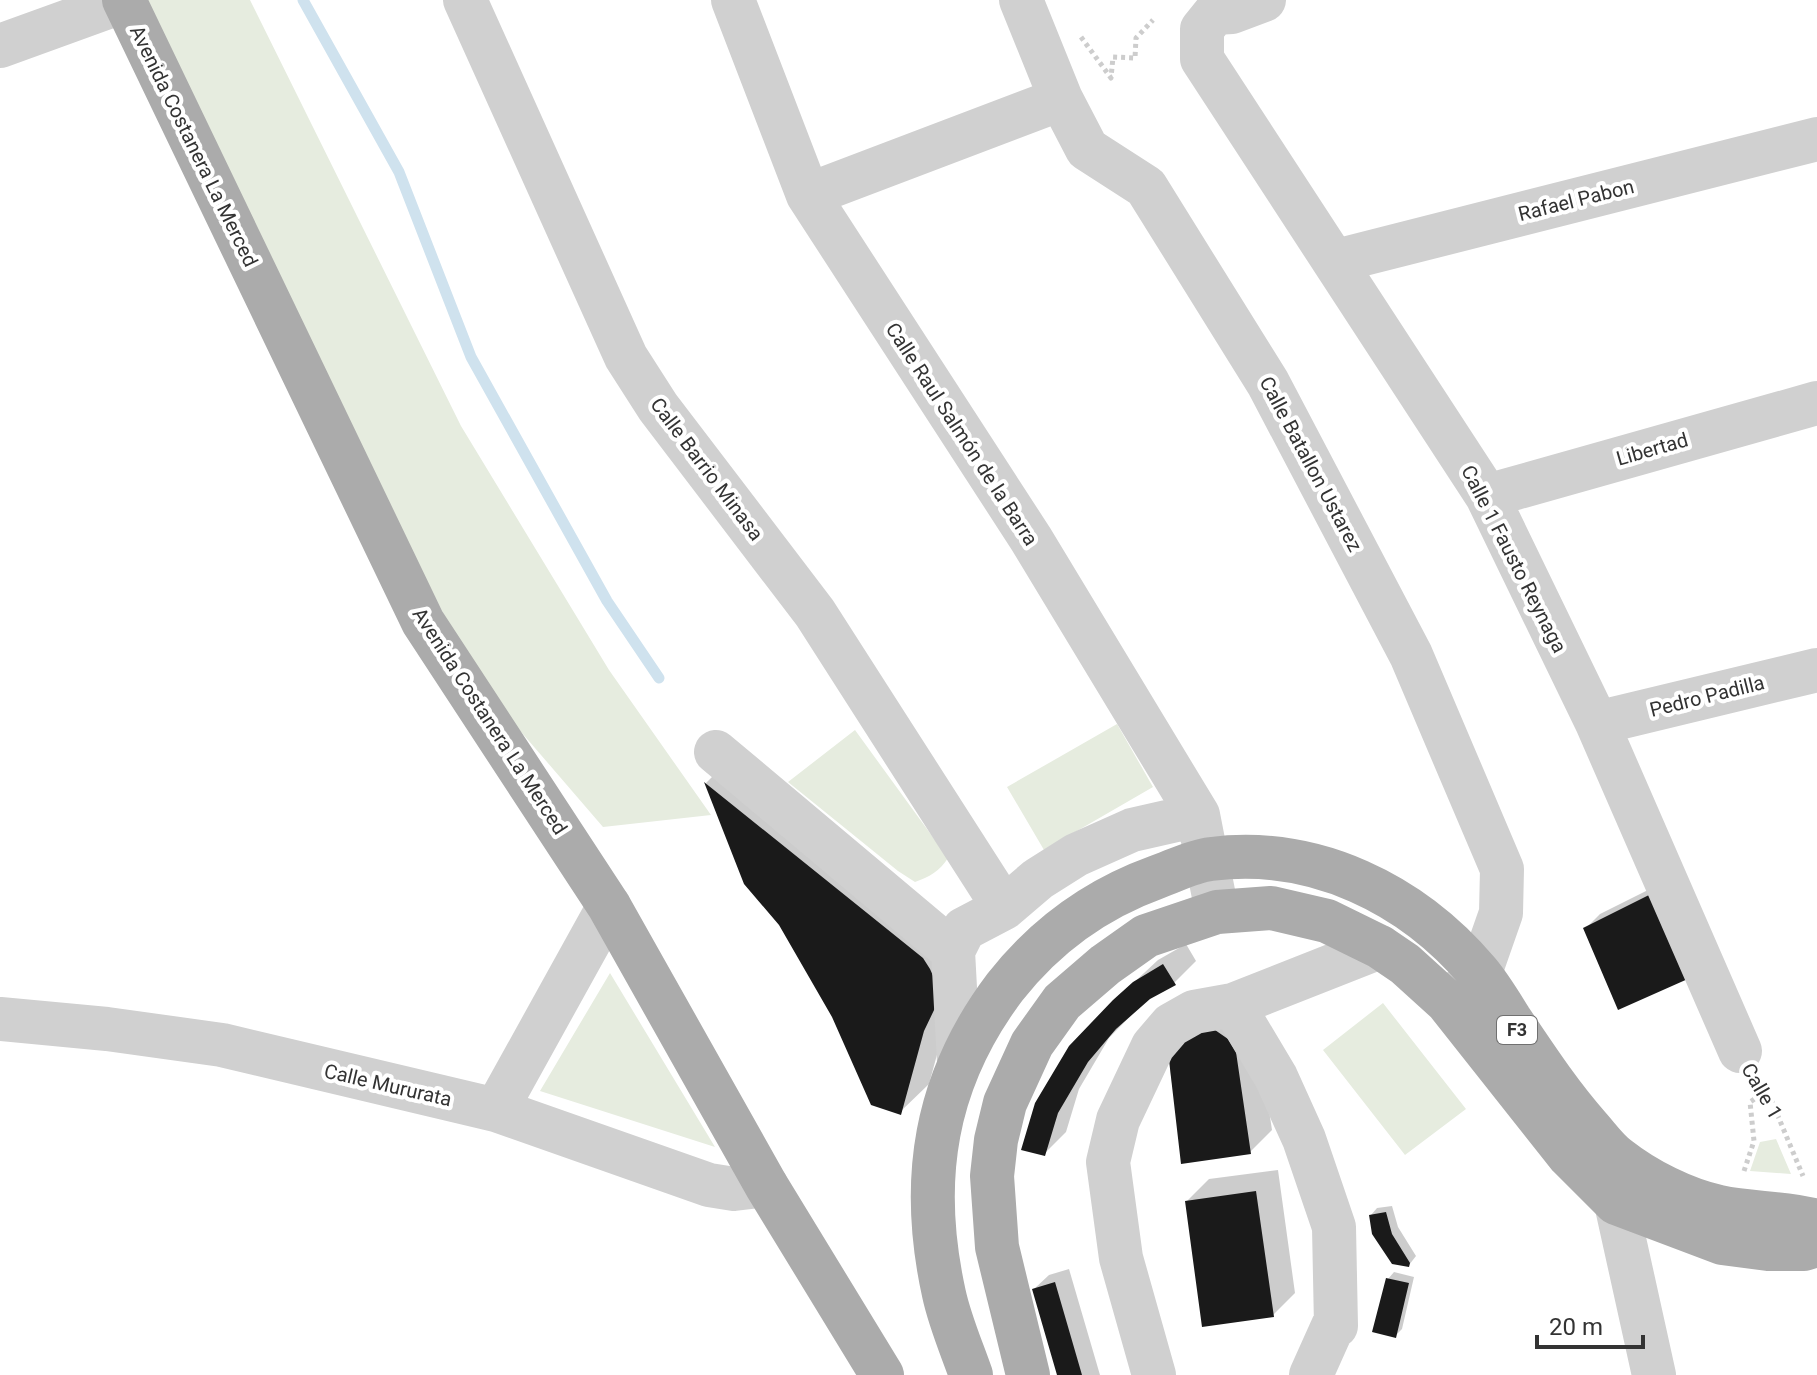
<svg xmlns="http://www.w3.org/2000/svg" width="1817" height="1375" font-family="Roboto,sans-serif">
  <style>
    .green { fill: #e6ecdf }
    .shadow { fill: #0003 }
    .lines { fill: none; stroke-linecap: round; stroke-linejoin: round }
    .stream { stroke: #cfe2ee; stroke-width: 11 }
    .building { fill: #1a1a1a }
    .path { stroke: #cdcdcd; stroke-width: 5; stroke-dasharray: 4 4; stroke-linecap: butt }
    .minor { stroke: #d0d0d0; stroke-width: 44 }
    .major { stroke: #ababab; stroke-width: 44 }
    .labels { text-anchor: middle; stroke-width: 8; stroke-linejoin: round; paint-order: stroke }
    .shield { fill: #fff; stroke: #707070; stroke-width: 2 }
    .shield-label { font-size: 18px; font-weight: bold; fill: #333 }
    .street-label { font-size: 20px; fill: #333; stroke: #fff }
  </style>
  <rect width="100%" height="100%" fill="#fff"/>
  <!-- green -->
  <path class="green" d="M142 0H250L461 426 609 670 711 815 603 827 479 683 386 502Z
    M1117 724 1153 787 1044 850 1007 787Z
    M855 730 948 858C940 871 929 877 915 882L898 871 788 782Z
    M610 973 715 1147 540 1091Z
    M1383 1003 1466 1109 1405 1155 1323 1050Z
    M1776 1139 1791 1174 1750 1171 1760 1142Z"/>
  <!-- shadow -->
  <path class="shadow" d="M734 755 951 930 952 1000 929 1084 900 1112 834 1016 781 924 746 883 706 783Z
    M1666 881 1619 1007 1585 929 1600 914Z
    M1186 944 1196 961 1174 983 1149 997 1109 1038 1079 1089 1066 1132 1044 1154 1023 1148 1114 1001 1158 960Z
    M1206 1014 1257 1030 1272 1130 1250 1152 1183 1162 1170 1069 1173 1048Z
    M1278 1170 1295 1293 1273 1315 1187 1201 1209 1179Z
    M1392 1206 1398 1227 1416 1256 1409 1265 1371 1215 1377 1208Z
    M1069 1269 1100 1375H1059L1034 1289 1049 1275Z
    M1394 1272 1414 1277 1402 1329 1395 1336 1388 1279Z"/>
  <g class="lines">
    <!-- stream -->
    <path class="stream" d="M303 0 399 172 471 357 607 601 659 678"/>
  </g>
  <!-- building -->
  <path class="building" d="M704 782 923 958 930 969 938 987 935 1008 924 1031 901 1115 871 1105 832 1017 779 925 744 884Z
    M1651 894 1690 978 1618 1010 1583 928Z
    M1163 964 1176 985 1150 999 1116 1029 1088 1062 1058 1113 1045 1156 1021 1150 1035 1103 1069 1046 1113 1000 1133 982Z
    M1215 1030 1228 1039 1236 1052 1251 1154 1181 1164 1169 1060 1182 1035Z
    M1256 1191 1274 1317 1202 1327 1185 1201Z
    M1386 1212 1392 1234 1410 1263 1409 1267 1392 1264 1372 1234 1369 1215Z
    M1386 1278 1409 1283 1396 1338 1372 1332Z
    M1055 1282 1082 1375H1057L1032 1289Z"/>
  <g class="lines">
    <!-- path -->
    <path class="path" d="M1081 37 1111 78 1113 57 1135 58 1136 38 1153 20
      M1756 1084 1761 1095 1770 1097 1803 1176
      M1744 1171 1754 1141 1750 1102 1761 1095"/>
    <!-- minor -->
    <path class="minor" d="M465 0 626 357 658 407 815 613 1004 908
      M733 0 808 195 1031 539 1198 815 1217 912
      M1021 0 1061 99 1087 149 1146 187 1268 383 1411 655 1502 869 1501 913 1480 973 1455 995
      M1264 0 1232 12 1215 13 1202 29V59L1487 496 1597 723 1740 1051
      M0 46 124 1
      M808 195 1061 99
      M1336 261 1817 139
      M1487 496 1817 403
      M1597 723 1817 670
      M716 752 953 951
      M1233 1005 1276 1077 1304 1139 1334 1227 1336 1326H1333L1311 1375
      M0 1019 107 1029 222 1045 496 1110 709 1185 734 1189 766 1185
      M959 1062 953 951 964 929 1004 908 1038 879 1076 855 1132 830 1198 815
      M496 1110 609 906
      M1616 1203 1654 1375
      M1154 1375 1121 1258 1108 1162 1118 1120 1153 1046 1171 1025 1194 1012 1233 1005 1380 947"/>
    <!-- major -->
    <path class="major" d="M124 0 423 622 609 906 766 1185 882 1375
      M971 1375C962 1349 950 1322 944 1294 919 1181 934 1081 1005 987 1045 936 1096 899 1157 877 1174 871 1193 861 1211 859 1315 846 1412 894 1478 972 1490 986 1500 1003 1510 1019 1535 1056 1559 1093 1589 1127 1598 1137 1607 1150 1618 1158 1646 1180 1684 1199 1719 1207 1751 1214 1785 1212 1817 1221
      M1028 1375 997 1247 992 1176 996 1140 1005 1103 1032 1044 1062 1002 1105 965 1146 936 1217 912 1271 908 1327 921 1380 947 1405 964 1447 1002 1569 1156 1616 1203 1722 1243 1768 1249H1804L1817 1245"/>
  </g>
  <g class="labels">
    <!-- shield labels -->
    <rect class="shield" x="1497" y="1016" width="40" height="28" rx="6"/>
    <g class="shield-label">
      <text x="1517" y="1036">F3</text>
    </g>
    <!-- street labels -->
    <g class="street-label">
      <text transform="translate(194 146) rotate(64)" y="7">Avenida Costanera La Merced</text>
      <text transform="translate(1576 200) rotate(-14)" y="7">Rafael Pabon</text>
      <text transform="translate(962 434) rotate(57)" y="7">Calle Raul Salmón de la Barra</text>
      <text transform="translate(1652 449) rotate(-16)" y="7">Libertad</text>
      <text transform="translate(1311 464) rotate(62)" y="7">Calle Batallon Ustarez</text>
      <text transform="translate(707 469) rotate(53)" y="7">Calle Barrio Minasa</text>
      <text transform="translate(1514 559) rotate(63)" y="7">Calle 1 Fausto Reynaga</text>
      <text transform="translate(1707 696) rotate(-14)" y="7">Pedro Padilla</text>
      <text transform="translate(490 721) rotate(57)" y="7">Avenida Costanera La Merced</text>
      <text transform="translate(388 1085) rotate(13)" y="7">Calle Mururata</text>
      <text transform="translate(1762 1091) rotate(60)" y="7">Calle 1</text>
    </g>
  </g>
  <!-- scale -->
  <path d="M1537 1335v12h106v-12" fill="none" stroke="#333333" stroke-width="4"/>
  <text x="1549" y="1335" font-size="24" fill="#333333" stroke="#ffffff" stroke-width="6" paint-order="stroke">20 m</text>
</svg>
